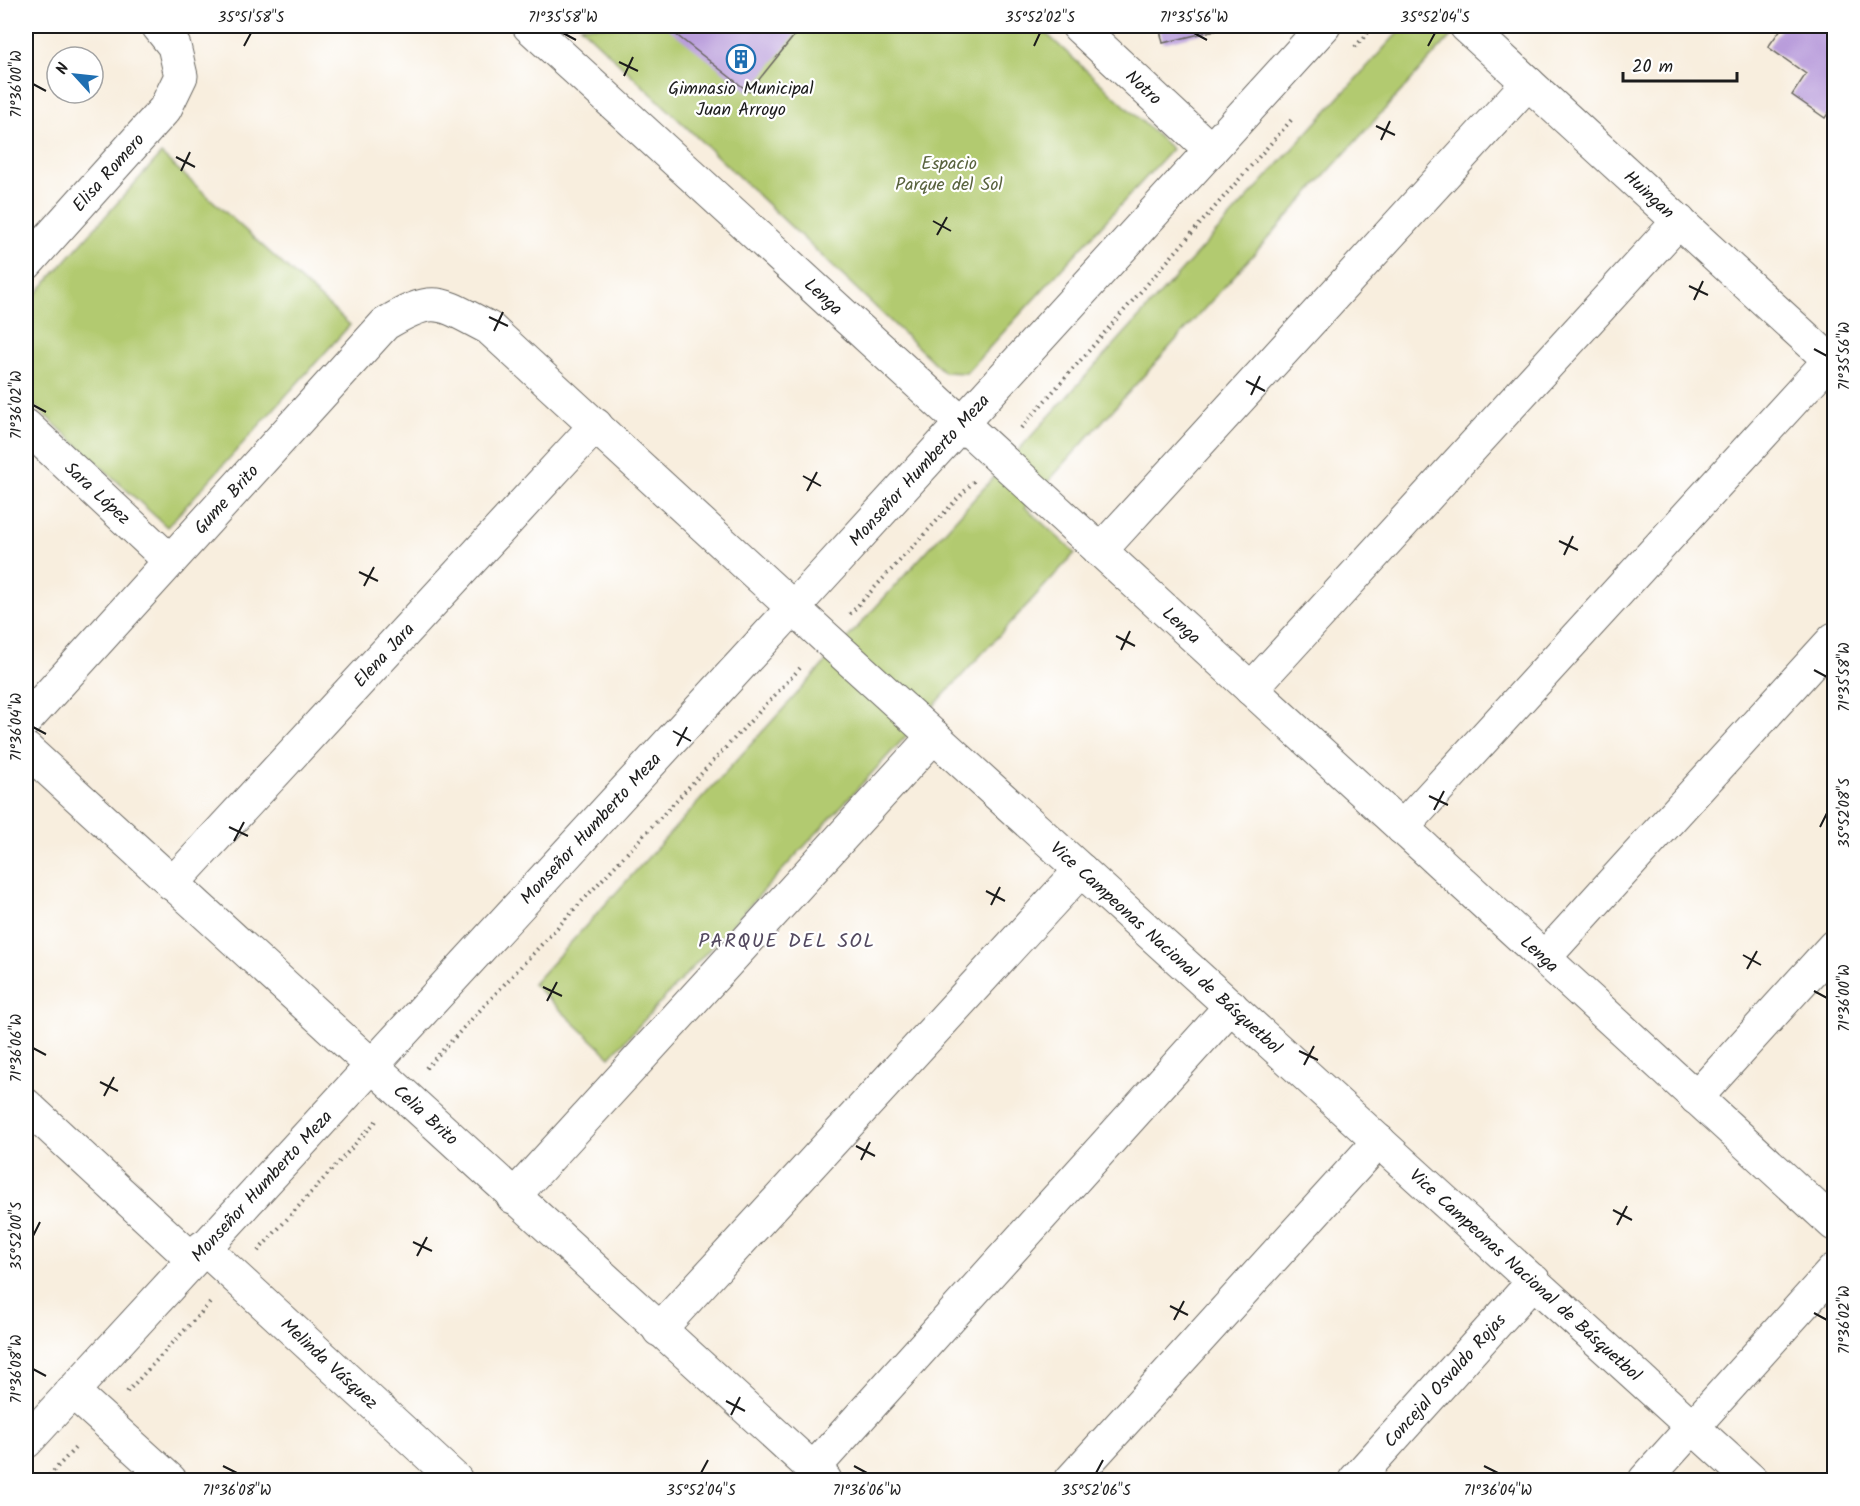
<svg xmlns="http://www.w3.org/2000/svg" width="1860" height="1506" font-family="Kalam,sans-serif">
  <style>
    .green { fill: #b2ca6f; stroke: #677346; stroke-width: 1.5 }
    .building { fill: #b99ddb }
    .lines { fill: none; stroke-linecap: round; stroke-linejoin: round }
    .minor-casing { stroke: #696660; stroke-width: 35 }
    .path { stroke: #696660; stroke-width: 4; stroke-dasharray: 1.5 4.5; stroke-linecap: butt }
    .minor { stroke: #fff; stroke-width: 33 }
    .ticks { fill: none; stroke: #1c1c1c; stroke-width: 2 }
    .labels { text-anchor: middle; stroke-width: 4.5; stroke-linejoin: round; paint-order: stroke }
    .poi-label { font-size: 18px; fill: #1c1c1c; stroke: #fff }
    .street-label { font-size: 18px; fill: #1c1c1c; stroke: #fff }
    .park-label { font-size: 18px; fill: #58623d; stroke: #fff }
    .neighbourhood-label { font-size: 20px; letter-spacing: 1.5px; fill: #53495f; stroke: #fff }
    .neatline { fill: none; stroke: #1c1c1c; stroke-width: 2 }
    .ticks-label { font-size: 15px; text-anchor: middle; fill: #1c1c1c }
  </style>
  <rect width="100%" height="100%" fill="#fff"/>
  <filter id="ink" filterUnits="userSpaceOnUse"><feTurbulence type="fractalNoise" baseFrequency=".0167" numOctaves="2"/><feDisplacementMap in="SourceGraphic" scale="12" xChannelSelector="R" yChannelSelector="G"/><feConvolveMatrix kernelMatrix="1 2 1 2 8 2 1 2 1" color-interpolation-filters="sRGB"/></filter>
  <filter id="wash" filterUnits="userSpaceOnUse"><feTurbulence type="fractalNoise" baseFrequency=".008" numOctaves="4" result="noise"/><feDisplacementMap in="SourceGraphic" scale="24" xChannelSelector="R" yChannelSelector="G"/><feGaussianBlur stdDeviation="1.35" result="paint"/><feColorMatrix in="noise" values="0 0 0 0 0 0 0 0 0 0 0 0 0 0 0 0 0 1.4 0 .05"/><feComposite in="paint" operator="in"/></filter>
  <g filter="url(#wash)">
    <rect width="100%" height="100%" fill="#f8eede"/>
    <!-- green -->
    <path class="green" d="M580 26H1038L1172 149 966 373 944 372Z
      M1404 26H1438L1451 36 1025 507 1075 553 610 1057 533 984Z
      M161 154 350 325 167 527 26 398V305Z"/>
    <g id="blocks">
      <!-- building -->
      <path class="building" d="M665 26H802L749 92Z
        M1159 26H1232L1163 43Z
        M1783 26H1834V105L1825 118 1792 95 1806 74 1768 47Z"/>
    </g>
  </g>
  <g filter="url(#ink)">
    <use href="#blocks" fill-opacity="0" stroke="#696660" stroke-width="1.5"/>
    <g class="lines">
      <!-- minor casing -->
      <g class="minor-casing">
        <g id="minor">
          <path id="s1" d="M529 26 1834 1224"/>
          <path id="s2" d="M1078 26 1211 150"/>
          <path id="s3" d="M1466 26 1834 364"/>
          <path id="s4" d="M26 264 165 109 181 76 174 46 158 26"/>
          <path id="s5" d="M26 426 170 561"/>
          <path d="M1100 551 1528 83"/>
          <path d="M1251 689 1679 221"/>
          <path id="s6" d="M26 720 385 324C436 293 440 303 489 328L827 639 1751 1480"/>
          <path id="s7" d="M26 749 825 1480"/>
          <path d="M1402 828 1830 360"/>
          <path id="s8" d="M172 884 596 425"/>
          <path d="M1544 958 1834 639"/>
          <path d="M1696 1098 1834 946"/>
          <path d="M26 1105 192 1259"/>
          <path d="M513 1197 934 736"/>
          <path id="s9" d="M203 1247 456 1480"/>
          <path d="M659 1330 1081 870"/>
          <path d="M72 1391 170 1480"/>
          <path id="s10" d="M26 1442 793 608 1324 26"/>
          <path d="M813 1469 1231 1006"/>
          <path d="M1071 1480 1379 1141"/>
          <path id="s11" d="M1355 1480 1534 1281"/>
          <path d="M1645 1480 1834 1270"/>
        </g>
      </g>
      <!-- path -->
      <path class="path" d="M1355 47 1374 26
        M1021 428 1293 118
        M850 614 974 481
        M426 1068 802 666
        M258 1251 378 1119
        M127 1392 210 1303
        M45 1480 77 1446"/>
      <!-- minor -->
      <use href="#minor" class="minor"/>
    </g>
  </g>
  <!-- ticks -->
  <path class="ticks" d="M563 33 576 40M1194 33 1207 40M244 46 251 33M1034 46 1040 33M1428 46 1435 33M619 62 638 71M624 76 633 57M33 84 46 91M1376 126 1395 135M1381 140 1390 121M176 157 195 167M181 171 190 152M933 221 951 231M937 235 947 217M1689 286 1708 295M1694 300 1703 281M489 317 508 326M494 331 503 312M1814 349 1827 356M1246 381 1265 391M1251 395 1260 376M33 405 46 412M803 476 821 486M807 491 817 472M1559 541 1578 550M1564 555 1573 536M359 572 378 581M364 586 374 567M1116 636 1135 646M1121 650 1130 631M1814 670 1827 677M33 727 46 734M673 731 691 741M677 746 687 727M1429 796 1448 805M1434 810 1444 791M229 827 248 836M1820 827 1827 813M234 841 244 822M986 891 1005 901M991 905 1000 887M1743 955 1761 965M1747 969 1757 951M543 987 562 996M1814 991 1827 998M547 1001 557 982M33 1048 46 1055M1299 1051 1318 1060M1304 1065 1314 1046M100 1082 118 1091M104 1096 114 1077M856 1146 875 1156M861 1160 870 1142M1613 1210 1632 1220M1617 1225 1627 1206M33 1236 40 1222M413 1242 432 1251M417 1256 427 1237M1170 1306 1188 1315M1814 1313 1827 1320M1174 1320 1184 1301M33 1369 46 1376M726 1401 745 1411M731 1415 740 1397M223 1466 237 1473M854 1466 867 1473M1484 1466 1498 1473M701 1473 708 1460M1096 1473 1103 1460"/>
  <!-- icons -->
  <defs>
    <g id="building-ring" transform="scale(1.5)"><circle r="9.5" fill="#fff" stroke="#1f6fb2" stroke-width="1.5"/><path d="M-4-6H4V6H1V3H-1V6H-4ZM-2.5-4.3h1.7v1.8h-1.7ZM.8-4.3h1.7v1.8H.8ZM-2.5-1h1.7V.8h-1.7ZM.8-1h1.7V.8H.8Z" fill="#1f6fb2"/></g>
  </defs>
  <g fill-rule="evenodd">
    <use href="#building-ring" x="741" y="59"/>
  </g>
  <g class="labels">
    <!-- poi labels -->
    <g class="poi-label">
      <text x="741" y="94">Gimnasio Municipal<tspan x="741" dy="21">Juan Arroyo</tspan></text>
    </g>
    <!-- street labels -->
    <g class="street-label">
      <text dy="6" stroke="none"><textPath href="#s2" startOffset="90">Notro</textPath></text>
      <text dy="6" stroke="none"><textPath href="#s4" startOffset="123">Elisa Romero</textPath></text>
      <text dy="6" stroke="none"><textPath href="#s3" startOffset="249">Huingan</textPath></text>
      <text dy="6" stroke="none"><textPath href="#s1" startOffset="400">Lenga</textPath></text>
      <text dy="6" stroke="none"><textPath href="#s10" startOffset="1320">Monseñor Humberto Meza</textPath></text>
      <text dy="6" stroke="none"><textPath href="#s5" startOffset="98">Sara López</textPath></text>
      <text dy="6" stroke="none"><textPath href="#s6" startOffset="298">Gume Brito</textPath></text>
      <text dy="6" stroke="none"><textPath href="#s1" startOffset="886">Lenga</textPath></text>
      <text dy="6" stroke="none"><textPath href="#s8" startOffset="312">Elena Jara</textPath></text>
      <text dy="6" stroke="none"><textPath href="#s10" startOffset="834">Monseñor Humberto Meza</textPath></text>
      <text dy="6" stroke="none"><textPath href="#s6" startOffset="1566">Vice Campeonas Nacional de Básquetbol</textPath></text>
      <text dy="6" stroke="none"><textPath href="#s1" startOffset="1372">Lenga</textPath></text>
      <text dy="6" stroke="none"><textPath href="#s7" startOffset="542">Celia Brito</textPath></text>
      <text dy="6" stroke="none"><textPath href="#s10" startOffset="348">Monseñor Humberto Meza</textPath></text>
      <text dy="6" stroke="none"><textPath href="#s6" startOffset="2052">Vice Campeonas Nacional de Básquetbol</textPath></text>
      <text dy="6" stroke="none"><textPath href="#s9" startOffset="172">Melinda Vásquez</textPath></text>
      <text dy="6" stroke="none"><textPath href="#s11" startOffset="134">Concejal Osvaldo Rojas</textPath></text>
    </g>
    <!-- park labels -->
    <g class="park-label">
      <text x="949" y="169">Espacio<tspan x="949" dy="21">Parque del Sol</tspan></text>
    </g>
    <!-- neighbourhood labels -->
    <g class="neighbourhood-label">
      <text x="787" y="947">PARQUE DEL SOL</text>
    </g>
  </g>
  <!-- margin -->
  <rect width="1860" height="1506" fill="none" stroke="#fff" stroke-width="66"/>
  <!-- north arrow -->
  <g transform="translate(75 75) rotate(297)"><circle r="28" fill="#ffffff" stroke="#a4a4a4" stroke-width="1.5"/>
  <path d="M0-4.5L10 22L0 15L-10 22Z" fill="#1f6fb2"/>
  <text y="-9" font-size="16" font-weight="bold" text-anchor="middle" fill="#1c1c1c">N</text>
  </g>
  <!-- scale -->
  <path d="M1623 72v9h114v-9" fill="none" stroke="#1c1c1c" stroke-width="3"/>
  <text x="1632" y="72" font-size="18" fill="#1c1c1c" stroke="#ffffff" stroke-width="4.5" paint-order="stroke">20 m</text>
  <rect x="33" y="33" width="1794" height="1440" class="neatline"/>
  <g class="ticks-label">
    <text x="251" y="22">35°51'58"S</text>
    <text x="563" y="22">71°35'58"W</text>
    <text x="1040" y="22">35°52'02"S</text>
    <text x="1194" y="22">71°35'56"W</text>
    <text x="1435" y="22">35°52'04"S</text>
    <text transform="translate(16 84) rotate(-90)" y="5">71°36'00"W</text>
    <text transform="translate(1844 356) rotate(-90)" y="5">71°35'56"W</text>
    <text transform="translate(16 405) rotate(-90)" y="5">71°36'02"W</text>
    <text transform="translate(1844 677) rotate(-90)" y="5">71°35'58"W</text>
    <text transform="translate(16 727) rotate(-90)" y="5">71°36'04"W</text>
    <text transform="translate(1844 813) rotate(-90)" y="5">35°52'08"S</text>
    <text transform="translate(1844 998) rotate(-90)" y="5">71°36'00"W</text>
    <text transform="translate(16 1048) rotate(-90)" y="5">71°36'06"W</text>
    <text transform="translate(16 1236) rotate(-90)" y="5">35°52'00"S</text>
    <text transform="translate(1844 1320) rotate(-90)" y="5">71°36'02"W</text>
    <text transform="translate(16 1369) rotate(-90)" y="5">71°36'08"W</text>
    <text x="237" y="1495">71°36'08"W</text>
    <text x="701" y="1495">35°52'04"S</text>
    <text x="867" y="1495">71°36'06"W</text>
    <text x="1096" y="1495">35°52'06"S</text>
    <text x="1498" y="1495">71°36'04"W</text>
  </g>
</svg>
